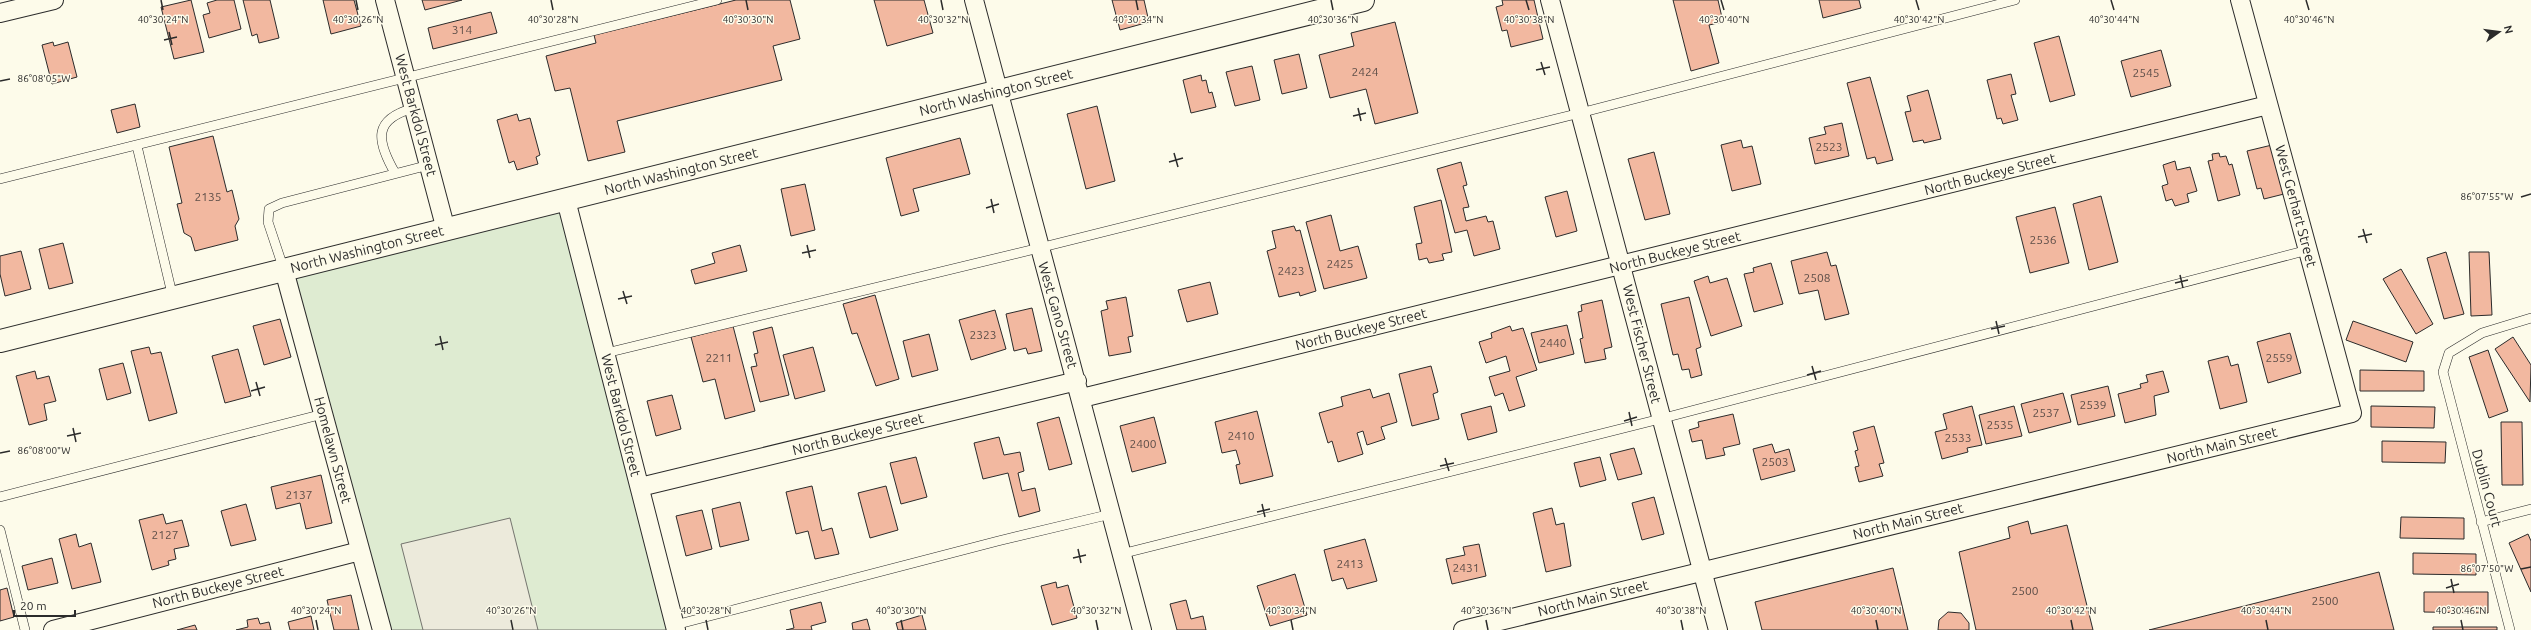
<svg xmlns="http://www.w3.org/2000/svg" width="2531" height="630" font-family="Ubuntu,sans-serif">
  <style>
    .green { fill: #deebd1; stroke: #74746e }
    .parking { fill: #eceadb; stroke: #74746e }
    .building { fill: #f2b8a0; stroke: #2b2b2b }
    .lines { fill: none; stroke-linecap: round; stroke-linejoin: round }
    .lane-casing { stroke: #2b2b2b; stroke-width: 10 }
    .street-casing { stroke: #2b2b2b; stroke-width: 20 }
    .secondary-casing { stroke: #2b2b2b; stroke-width: 24 }
    .lane { stroke: #fdfbea; stroke-width: 9 }
    .street { stroke: #fdfbea; stroke-width: 18 }
    .secondary { stroke: #fdfbea; stroke-width: 22 }
    .ticks { fill: none; stroke: #2b2b2b; stroke-width: 1.5 }
    .labels { text-anchor: middle; stroke-width: 3; stroke-linejoin: round; paint-order: stroke }
    .number-label { font-size: 12px; fill: #5d4e48 }
    .street-label { font-size: 14px; fill: #2b2b2b; stroke: #fdfbea }
    .ticks-label { font-size: 10px; text-anchor: middle; fill: #2b2b2b; stroke: #fdfbea; stroke-width: 3; stroke-linejoin: round; paint-order: stroke }
  </style>
  <rect width="100%" height="100%" fill="#fdfbea"/>
  <!-- green -->
  <path class="green" d="M566 200 678 630H383L284 270Z"/>
  <!-- parking -->
  <path class="parking" d="M510 518 538 630H423L401 544Z"/>
  <!-- building -->
  <path class="building" d="M191 0 204 52 174 59 161 7Z
    M217 0H234L241 29 209 38 203 15 210 13 207 3Z
    M243 0H270L279 38 259 43 257 34 252 36Z
    M323 0H354L361 26 331 34Z
    M422 0H462L425 10Z
    M736 0H790L800 39 773 46 782 80 617 121 625 152 588 161 570 88 555 91 546 56 596 43 594 35Z
    M874 0H924L933 33 887 46Z
    M1112 0H1144L1149 22 1120 30Z
    M1502 0H1534L1543 39 1511 47 1507 30 1502 31 1496 7 1503 5Z
    M1673 0H1718L1723 22 1709 25 1719 63 1691 71Z
    M1819 0H1859L1861 8 1823 18Z
    M491 12 497 33 433 49 428 28Z
    M1395 22 1418 113 1375 124 1366 89 1330 98 1319 55 1354 46 1351 33Z
    M2059 36 2075 95 2050 102 2034 43Z
    M53 42 54 46 68 42 77 77 52 84 42 45Z
    M2161 50 2171 86 2131 97 2121 61Z
    M1299 54 1307 88 1282 94 1274 60Z
    M1252 66 1260 100 1235 106 1226 72Z
    M2011 74 2016 94 2011 95 2018 120 2003 124 2001 118 1997 119 1987 80Z
    M1201 75 1202 81 1206 80 1209 93 1212 92 1216 107 1191 113 1183 80Z
    M1870 77 1893 160 1877 164 1875 157 1867 159 1847 83Z
    M1928 90 1941 139 1924 143 1923 140 1913 142 1905 112 1911 111 1907 96Z
    M135 104 140 127 117 133 111 110Z
    M1097 106 1115 181 1086 189 1067 114Z
    M517 114 519 121 530 118 540 155 536 157 538 164 517 170 514 161 509 163 497 120Z
    M1842 123 1849 156 1815 164 1809 138 1826 134 1824 127Z
    M213 136 227 192 232 190 239 219 235 226 238 240 195 251 191 237 184 233 177 204 182 203 169 147Z
    M960 138 970 174 913 189 919 211 901 216 886 158Z
    M1741 140 1743 148 1752 146 1761 184 1732 191 1721 145Z
    M2272 145 2284 194 2264 199 2261 188 2257 189 2247 151Z
    M1654 152 1670 214 1645 220 1628 159Z
    M2219 153 2220 157 2226 156 2229 165 2232 164 2240 195 2218 201 2208 161 2213 160 2212 154Z
    M2175 161 2177 170 2190 167 2197 191 2187 194 2189 202 2175 206 2172 199 2166 201 2162 186 2168 184 2163 165Z
    M1461 162 1467 185 1463 186 1469 207 1463 208 1466 221 1486 216 1488 222 1493 221 1500 249 1474 256 1467 230 1455 233 1437 169Z
    M805 184 815 230 791 236 781 189Z
    M1567 191 1577 231 1556 237 1545 197Z
    M2101 196 2118 262 2089 270 2073 204Z
    M1441 200 1452 252 1442 254 1444 260 1429 263 1427 258 1419 260 1416 244 1422 243 1414 207Z
    M2055 207 2069 263 2030 273 2016 217Z
    M1331 215 1340 251 1358 246 1367 278 1324 289 1306 222Z
    M1294 226 1296 231 1300 230 1316 291 1300 296 1299 292 1279 297 1267 251 1276 248 1272 231Z
    M63 243 73 283 49 289 39 249Z
    M740 245 747 271 695 284 691 270 715 263 712 253Z
    M21 251 31 289 5 296 0 274V256Z
    M1827 252 1831 266 1836 265 1849 314 1825 320 1818 290 1799 294 1791 261Z
    M2446 252 2464 314 2444 319 2427 258Z
    M2469 252H2489L2492 315 2471 316Z
    M1771 263 1783 304 1754 312 1744 274 1754 272 1753 268Z
    M2401 269 2433 324 2416 334 2383 279Z
    M1708 276 1710 283 1727 278 1742 326 1711 336 1694 281Z
    M1210 282 1218 314 1187 322 1178 290Z
    M875 295 899 379 876 386 857 333 852 334 843 304Z
    M1126 297 1133 336 1128 337 1131 352 1109 356 1101 311 1108 309 1106 301Z
    M1689 297 1701 347 1696 349 1702 375 1691 378 1689 369 1682 370 1678 354 1673 355 1661 304Z
    M1602 300 1612 347 1604 349 1606 359 1585 363 1580 339 1583 338 1578 312 1582 311 1581 305Z
    M1032 308 1042 351 1028 354 1026 348 1014 351 1006 314Z
    M995 310 1006 349 971 360 959 320Z
    M280 319 291 357 264 365 253 326Z
    M2353 321 2413 342 2406 362 2346 340Z
    M1567 325 1574 354 1539 363 1531 333Z
    M733 326 755 411 725 419 715 379 703 382 691 337Z
    M1510 326 1512 331 1523 328 1537 370 1516 377 1525 406 1509 411 1503 393 1495 396 1489 377 1510 371 1506 356 1486 363 1479 342 1492 338 1491 333Z
    M772 327 789 395 760 402 751 367 757 366 754 354 758 353 753 332Z
    M2290 333 2301 373 2268 383 2257 342Z
    M929 334 938 370 912 377 903 341Z
    M2513 337 2531 365 2530 402 2495 349Z
    M149 347 151 354 161 352 177 413 149 421 131 351Z
    M813 347 825 391 795 399 783 355Z
    M238 349 251 396 225 403 212 356Z
    M2488 350 2508 411 2489 418 2469 357Z
    M2228 356 2231 366 2238 364 2247 402 2220 409 2208 361Z
    M123 363 131 393 107 400 99 369Z
    M1431 366 1438 392 1433 394 1439 419 1412 426 1399 374Z
    M2360 370 2424 371V391H2360Z
    M35 371 37 379 49 376 56 401 44 404 47 420 29 425 16 376Z
    M2163 371 2169 392 2154 396 2156 415 2125 423 2118 394 2141 388 2140 384 2148 382 2146 375Z
    M2108 386 2115 416 2078 425 2071 395Z
    M1370 389 1373 398 1389 393 1397 422 1381 427 1385 439 1367 445 1363 431 1357 433 1363 454 1338 462 1332 441 1328 443 1319 413 1343 406 1341 397Z
    M2063 393 2071 422 2029 433 2021 404Z
    M672 395 681 429 656 436 647 401Z
    M1491 406 1497 432 1468 440 1461 414Z
    M1972 406 1982 445 1967 448 1968 452 1942 459 1935 432 1947 429 1943 414Z
    M2014 406 2022 436 1986 444 1979 415Z
    M2371 406 2435 407 2434 428 2371 427Z
    M1257 411 1273 476 1240 484 1236 465 1240 464 1236 450 1222 453 1215 422Z
    M1733 414 1740 444 1723 448 1725 455 1706 459 1702 440 1692 442 1689 430 1699 427 1698 422Z
    M1059 417 1072 464 1049 470 1037 423Z
    M1154 417 1166 463 1132 472 1120 426Z
    M2501 422H2522L2523 485H2502Z
    M1874 426 1884 463 1879 464 1883 476 1859 482 1855 467 1859 466 1855 451 1858 450 1853 432Z
    M999 437 1004 455 1020 452 1024 471 1018 473 1022 491 1035 488 1040 511 1019 517 1008 473 983 479 974 443Z
    M2382 441 2446 442 2445 463 2382 462Z
    M1772 444 1775 453 1789 449 1795 471 1761 480 1753 449Z
    M1634 448 1642 474 1618 480 1610 454Z
    M916 457 927 497 901 504 890 463Z
    M1600 457 1606 480 1580 487 1574 463Z
    M321 475 332 523 306 529 300 503 276 509 271 487Z
    M812 486 822 531 832 528 839 554 815 559 808 531 796 534 786 492Z
    M886 486 898 530 870 538 858 493Z
    M1654 497 1664 534 1642 540 1632 503Z
    M740 502 749 540 720 547 712 509Z
    M246 504 256 540 231 546 221 511Z
    M1552 508 1556 525 1564 523 1571 566 1546 572 1533 513Z
    M702 510 712 549 686 556 676 516Z
    M163 514 166 524 182 520 189 546 174 549 176 559 168 561 169 565 152 570 139 520Z
    M2401 517 2464 518V539L2400 538Z
    M2028 521 2031 534 2067 525 2093 630H1976L1959 552 2010 538 2008 527Z
    M76 534 79 547 91 543 101 582 72 589 59 539Z
    M2528 534 2531 541V592L2509 543Z
    M1365 539 1377 581 1347 589 1343 578 1332 581 1324 550Z
    M1479 544 1486 576 1452 584 1446 559 1465 555 1463 547Z
    M2413 553 2476 554V575L2413 574Z
    M52 558 58 583 28 590 22 566Z
    M1893 568 1908 630H1762L1755 602Z
    M2379 572 2394 630H2149Z
    M1295 574 1307 615 1270 626 1257 586Z
    M1056 582 1057 588 1068 585 1077 618 1052 625 1041 586Z
    M7 588 14 617 0 621V590Z
    M2424 592H2488V613L2424 612Z
    M351 595 359 630H334L327 600Z
    M1186 600 1191 619 1203 616 1206 630H1177L1170 604Z
    M821 602 826 622 811 626 812 630H786L794 628 790 610Z
    M1948 612 1961 613 1969 623V630H1938L1939 620Z
    M922 615 926 630H898L896 623Z
    M311 616 314 630H290L288 622Z
    M258 618 260 624 269 622 271 630H236L248 627 247 620Z
    M867 619 870 630H853L852 623Z
    M195 625 197 630H177Z
    M2433 627H2497V630H2433Z"/>
  <g class="lines">
    <!-- lane casing -->
    <g class="lane-casing">
      <path id="lane" d="M137 146 173 298
        M395 173C376 140 373 119 414 108
        M0 179 717 0
        M284 270 268 222 269 209 282 203 429 165
        M606 353 1039 248 1580 113 2015 0
        M0 497 323 414
        M2481 522 2531 509
        M0 530 25 630
        M1121 554 1660 419 2308 250
        M675 625 998 541 1111 514
        M2510 630 2443 372 2449 353 2482 333 2531 318"/>
    </g>
    <!-- street casing -->
    <g class="street-casing">
      <path id="street" d="M385 0 446 230
        M974 0 1142 630
        M1550 0 1718 630
        M0 13 54 0
        M566 200 676 630
        M284 270 382 630
        M1082 398 2268 105
        M640 487 1077 381
        M53 630 360 551
        M1463 630 2352 413 2240 0"/>
    </g>
    <!-- secondary casing -->
    <g class="secondary-casing">
      <path id="secondary" d="M0 341 1363 0"/>
    </g>
    <!-- lane -->
    <use href="#lane" class="lane"/>
    <!-- street -->
    <use href="#street" class="street"/>
    <!-- secondary -->
    <use href="#secondary" class="secondary"/>
  </g>
  <!-- ticks -->
  <path class="ticks" d="M161 0 163 10M356 0 358 10M551 0 553 10M746 0 748 10M941 0 943 10M1136 0 1138 10M1331 0 1333 10M1526 0 1529 10M1721 0 1724 10M1916 0 1919 10M2111 0 2114 10M2306 0 2309 10M169 32 172 45M164 40 177 37M1541 62 1545 75M1536 70 1550 67M0 81 10 79M1358 108 1361 121M1353 116 1366 113M1174 153 1178 167M1169 162 1183 158M2521 197 2531 194M991 199 994 213M986 208 999 204M2363 229 2367 243M2358 237 2372 234M807 245 810 258M802 253 816 250M2180 275 2183 288M2175 283 2188 280M623 291 627 304M618 299 632 296M1996 321 1999 334M1991 329 2005 326M440 336 443 350M435 345 448 342M1812 366 1816 380M1807 375 1821 371M256 382 260 396M251 391 265 387M1629 412 1632 426M1624 421 1637 417M73 428 76 442M67 436 81 433M0 453 10 451M1445 458 1449 471M1440 466 1454 463M1262 504 1265 517M1257 512 1270 509M1078 549 1081 563M1073 558 1086 555M2521 569 2531 567M2451 579 2454 593M2446 588 2459 584M316 620 318 630M511 620 513 630M706 620 708 630M901 620 903 630M1096 620 1098 630M1291 620 1293 630M1486 620 1488 630M1681 620 1683 630M1876 620 1878 630M2071 620 2073 630M2266 620 2268 630M2461 620 2463 630"/>
  <g class="labels">
    <!-- number labels -->
    <g class="number-label">
      <text x="462" y="34">314</text>
      <text x="1365" y="76">2424</text>
      <text x="2146" y="77">2545</text>
      <text x="1829" y="151">2523</text>
      <text x="208" y="201">2135</text>
      <text x="2043" y="244">2536</text>
      <text x="1340" y="268">2425</text>
      <text x="1291" y="275">2423</text>
      <text x="1817" y="282">2508</text>
      <text x="983" y="339">2323</text>
      <text x="1553" y="347">2440</text>
      <text x="719" y="362">2211</text>
      <text x="2279" y="362">2559</text>
      <text x="2093" y="409">2539</text>
      <text x="2046" y="417">2537</text>
      <text x="2000" y="429">2535</text>
      <text x="1241" y="440">2410</text>
      <text x="1958" y="442">2533</text>
      <text x="1143" y="448">2400</text>
      <text x="1775" y="466">2503</text>
      <text x="299" y="499">2137</text>
      <text x="165" y="539">2127</text>
      <text x="1350" y="568">2413</text>
      <text x="1466" y="572">2431</text>
      <text x="2025" y="595">2500</text>
      <text x="2325" y="605">2500</text>
    </g>
    <!-- street labels -->
    <g class="street-label">
      <text transform="translate(996 92) rotate(-14)" y="5">North Washington Street</text>
      <text transform="translate(416 115) rotate(75)" y="5">West Barkdol Street</text>
      <text transform="translate(681 171) rotate(-14)" y="5">North Washington Street</text>
      <text transform="translate(1990 174) rotate(-14)" y="5">North Buckeye Street</text>
      <text transform="translate(2296 206) rotate(75)" y="5">West Gerhart Street</text>
      <text transform="translate(367 249) rotate(-14)" y="5">North Washington Street</text>
      <text transform="translate(1675 252) rotate(-14)" y="5">North Buckeye Street</text>
      <text transform="translate(1058 315) rotate(74)" y="5">West Gano Street</text>
      <text transform="translate(1361 329) rotate(-14)" y="5">North Buckeye Street</text>
      <text transform="translate(1642 344) rotate(76)" y="5">West Fischer Street</text>
      <text transform="translate(621 415) rotate(76)" y="5">West Barkdol Street</text>
      <text transform="translate(858 434) rotate(-14)" y="5">North Buckeye Street</text>
      <text transform="translate(2222 445) rotate(-14)" y="5">North Main Street</text>
      <text transform="translate(333 450) rotate(75)" y="5">Homelawn Street</text>
      <text transform="translate(2487 488) rotate(75)" y="5">Dublin Court</text>
      <text transform="translate(1908 521) rotate(-14)" y="5">North Main Street</text>
      <text transform="translate(218 587) rotate(-14)" y="5">North Buckeye Street</text>
      <text transform="translate(1593 598) rotate(-14)" y="5">North Main Street</text>
    </g>
  </g>
  <g class="ticks-label">
    <text x="358" y="23">40°30'26"N</text>
    <text x="1333" y="23">40°30'36"N</text>
    <text x="1529" y="23">40°30'38"N</text>
    <text x="1724" y="23">40°30'40"N</text>
    <text x="1919" y="23">40°30'42"N</text>
    <text x="2309" y="23">40°30'46"N</text>
    <text x="163" y="23">40°30'24"N</text>
    <text x="553" y="23">40°30'28"N</text>
    <text x="748" y="23">40°30'30"N</text>
    <text x="943" y="23">40°30'32"N</text>
    <text x="1138" y="23">40°30'34"N</text>
    <text x="2114" y="23">40°30'44"N</text>
    <text x="44" y="82">86°08'05"W</text>
    <text x="2487" y="200">86°07'55"W</text>
    <text x="44" y="454">86°08'00"W</text>
    <text x="2487" y="572">86°07'50"W</text>
    <text x="316" y="614">40°30'24"N</text>
    <text x="511" y="614">40°30'26"N</text>
    <text x="706" y="614">40°30'28"N</text>
    <text x="901" y="614">40°30'30"N</text>
    <text x="1096" y="614">40°30'32"N</text>
    <text x="1291" y="614">40°30'34"N</text>
    <text x="1486" y="614">40°30'36"N</text>
    <text x="1681" y="614">40°30'38"N</text>
    <text x="1876" y="614">40°30'40"N</text>
    <text x="2071" y="614">40°30'42"N</text>
    <text x="2266" y="614">40°30'44"N</text>
    <text x="2461" y="614">40°30'46"N</text>
  </g>
  <!-- north arrow -->
  <g transform="translate(2499 32) rotate(76)" stroke="#fdfbea" stroke-width="3" paint-order="stroke">
  <path d="M0-3L7 15L0 10L-7 15Z" fill="#2b2b2b"/>
  <text y="-6" font-size="11" font-weight="bold" text-anchor="middle" fill="#2b2b2b">N</text>
  </g>
  <!-- scale -->
  <path d="M14 610v6h61v-6" fill="none" stroke="#2b2b2b" stroke-width="2"/>
  <text x="20" y="610" font-size="12" fill="#2b2b2b" stroke="#fdfbea" stroke-width="3" paint-order="stroke">20 m</text>
</svg>
